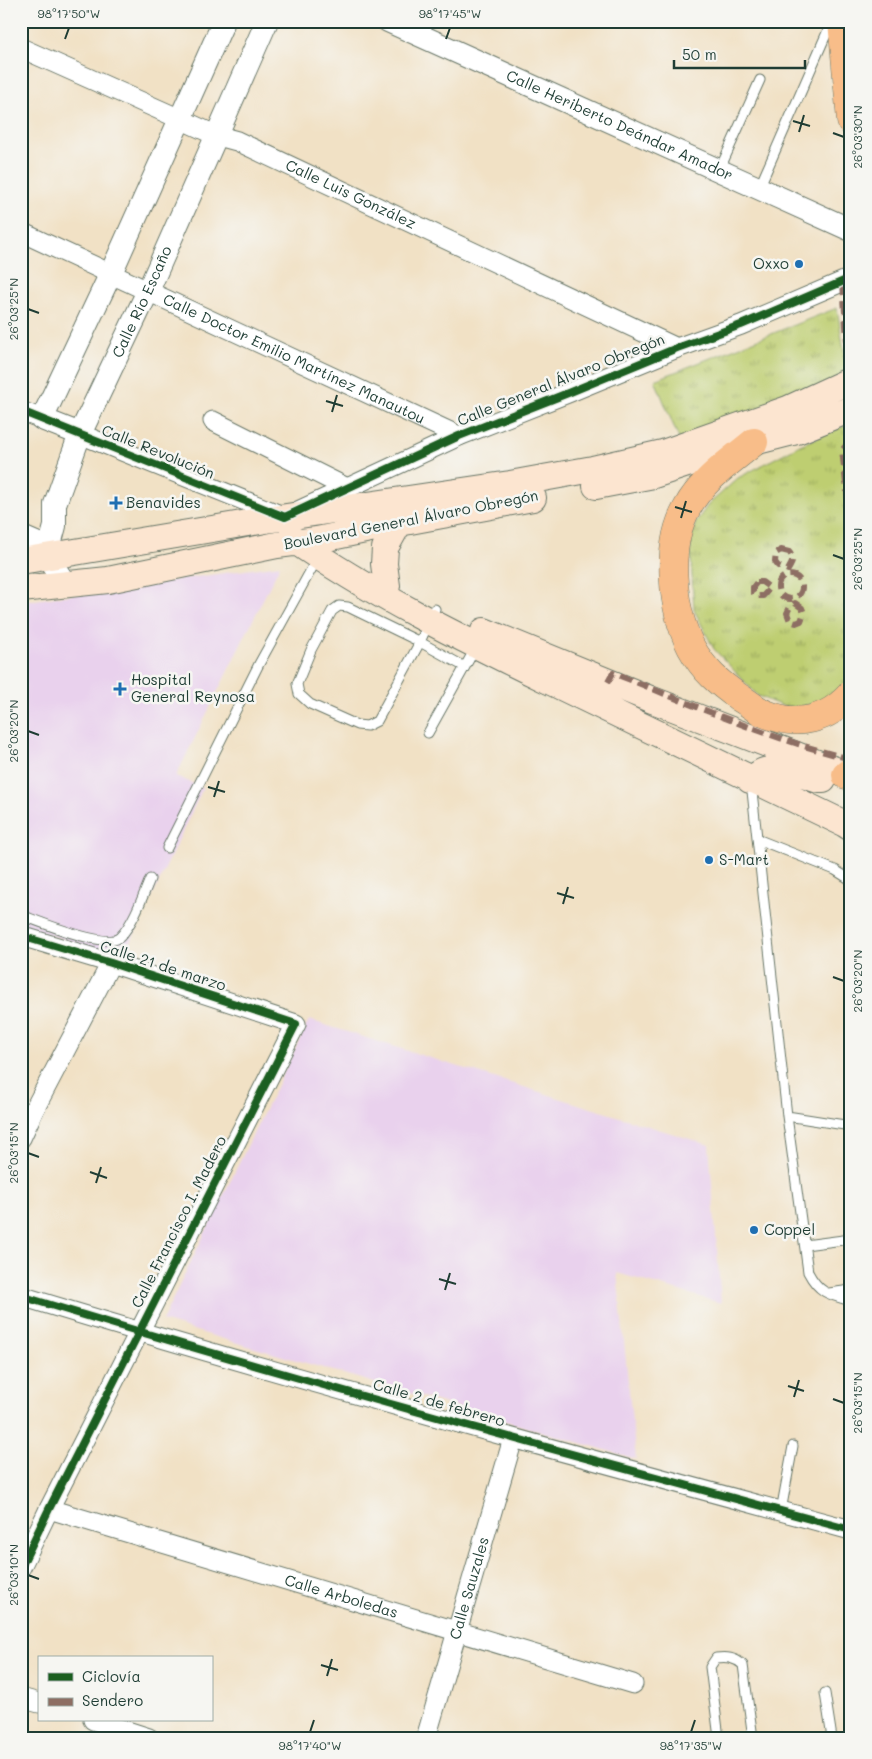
<svg xmlns="http://www.w3.org/2000/svg" width="872" height="1759" font-family="Mali,sans-serif">
  <style>
    .built { fill: #e9d1ed }
    .park { fill: url(#park-tufts); stroke: #6e8652 }
    .lines { fill: none; stroke-linecap: round; stroke-linejoin: round }
    .service-casing { stroke: #687667; stroke-width: 11 }
    .minor-casing { stroke: #687667; stroke-width: 21 }
    .tertiary-casing { stroke: #687667; stroke-width: 24 }
    .secondary-casing { stroke: #687667; stroke-width: 28 }
    .primary-casing { stroke: #687667; stroke-width: 29 }
    .service { stroke: #fff; stroke-width: 9 }
    .minor { stroke: #fff; stroke-width: 19 }
    .tertiary { stroke: #fff; stroke-width: 22 }
    .secondary { stroke: #fce5d0; stroke-width: 26 }
    .primary { stroke: #f8bd89; stroke-width: 28 }
    .quiet { stroke: #8d6e63; stroke-width: 6; stroke-dasharray: 12 6; stroke-linecap: butt }
    .cycleway-casing { stroke: #f6f6f2; stroke-width: 11 }
    .cycleway { stroke: #1b5e20; stroke-width: 8 }
    .ticks { fill: none; stroke: #1f3d34; stroke-width: 2 }
    .poi-dot { fill: #1f6fb2; stroke: #f6f6f2; stroke-width: 2 }
    .labels { text-anchor: middle; stroke-width: 5; stroke-linejoin: round; paint-order: stroke }
    .street-label { font-size: 15px; fill: #1f3d34; stroke: #f6f6f2 }
    .poi-label { font-size: 15px; fill: #1f3d34; stroke: #f6f6f2; text-anchor: start }
    .neatline { fill: none; stroke: #1f3d34; stroke-width: 2 }
    .ticks-label { font-size: 12px; text-anchor: middle; fill: #1f3d34 }
  </style>
  <defs>
    <pattern id="park-tufts" width="24" height="20" patternUnits="userSpaceOnUse" patternTransform="scale(1.25)"><rect width="24" height="20" fill="#bece71"/><path d="M3 7l-1-3M5 7V3M7 7l1-3M15 17l-1-3M17 17v-4M19 17l1-3" fill="none" stroke="#9aa85e"/></pattern>
  </defs>
  <rect width="100%" height="100%" fill="#f6f6f2"/>
  <filter id="ink" filterUnits="userSpaceOnUse"><feTurbulence type="fractalNoise" baseFrequency=".02" numOctaves="2"/><feDisplacementMap in="SourceGraphic" scale="10" xChannelSelector="R" yChannelSelector="G"/><feConvolveMatrix kernelMatrix="1 2 1 2 8 2 1 2 1" color-interpolation-filters="sRGB"/></filter>
  <filter id="wash" filterUnits="userSpaceOnUse"><feTurbulence type="fractalNoise" baseFrequency=".0096" numOctaves="4" result="noise"/><feDisplacementMap in="SourceGraphic" scale="20" xChannelSelector="R" yChannelSelector="G"/><feGaussianBlur stdDeviation="1.12" result="paint"/><feColorMatrix in="noise" values="0 0 0 0 0 0 0 0 0 0 0 0 0 0 0 0 0 1.4 0 .05"/><feComposite in="paint" operator="in"/></filter>
  <g filter="url(#wash)">
    <rect width="100%" height="100%" fill="#f1e1c5"/>
    <!-- built -->
    <path class="built" d="M280 565 176 776 203 788 123 958 21 926V602Z
      M309 1020 709 1145 721 1303 617 1273 636 1459 162 1321Z"/>
    <!-- park -->
    <path class="park" d="M837 308 848 376 681 444 655 380Z
      M847 425V519L851 541V679L844 685 823 701 800 707H785L758 696 714 649 694 610 690 541 696 522 708 505 738 478 800 445Z"/>
  </g>
  <g filter="url(#ink)">
    <g class="lines">
      <!-- service casing -->
      <g class="service-casing">
        <path id="service" d="M719 171 760 80
          M759 188 832 21
          M435 609 420 642 377 721 367 726 357 725 310 704 299 694 297 684 311 650 332 611 339 606 348 607 420 642 465 667
          M428 733 476 647
          M751 782 787 1116 851 1126
          M757 839 835 870 851 880
          M167 848 259 664 317 559
          M21 915C38 921 107 950 120 937 133 924 143 896 150 879
          M787 1116 808 1272C819 1293 829 1295 851 1301
          M805 1245 851 1239
          M829 1293 851 1290
          M781 1511 793 1446
          M825 1693 832 1738
          M719 1738 710 1667 716 1658C727 1657 734 1657 743 1665L753 1738"/>
      </g>
      <!-- minor casing -->
      <g class="minor-casing">
        <g id="minor">
          <path id="s1" d="M21 48 180 119 215 135 237 141 677 348"/>
          <path id="s2" d="M21 232 459 436"/>
          <path d="M21 411 42 419"/>
          <path d="M213 421 347 488"/>
          <path d="M80 434 285 517 459 436 568 393 677 348 741 325 851 278"/>
          <path d="M21 535 51 548"/>
          <path d="M21 936 111 963 296 1024 49 1509 21 1567"/>
          <path d="M21 1138 34 1110 111 963"/>
          <path d="M21 1296C296 1380 573 1455 851 1530"/>
          <path id="s3" d="M49 1509 633 1684"/>
          <path d="M21 1698 39 1703"/>
          <path d="M93 1720 149 1738"/>
          <path id="s4" d="M426 1738 513 1439"/>
        </g>
      </g>
      <!-- tertiary casing -->
      <g class="tertiary-casing">
        <g id="tertiary">
          <path id="s5" d="M388 21 851 230"/>
          <path d="M80 434 42 419 111 273 224 21"/>
          <path id="s6" d="M66 585 47 556 55 526V504L80 434 148 291 267 21"/>
        </g>
      </g>
      <!-- secondary casing -->
      <g class="secondary-casing">
        <path id="secondary" d="M596 486 654 475 754 442 797 431 851 409
          M291 538C371 594 460 638 549 681 647 729 746 776 845 824L851 828
          M21 561 266 520 510 484 593 469 663 453 788 409 851 380
          M387 586 384 564 385 548 399 523
          M21 589 108 580 277 545 317 540 399 523 533 498
          M484 631 650 699 851 776
          M750 780C755 777 759 773 764 771 780 765 803 776 819 780H823"/>
      </g>
      <!-- primary casing -->
      <g class="primary-casing">
        <path id="primary" d="M842 21 851 121
          M754 442C730 462 702 480 687 508 665 547 672 609 691 647 704 671 719 683 740 698 749 703 756 710 766 714 798 727 828 720 851 694
          M846 775 851 771"/>
      </g>
      <!-- service -->
      <use href="#service" class="service"/>
      <!-- minor -->
      <use href="#minor" class="minor"/>
      <!-- tertiary -->
      <use href="#tertiary" class="tertiary"/>
      <!-- secondary -->
      <use href="#secondary" class="secondary"/>
      <!-- primary -->
      <use href="#primary" class="primary"/>
      <!-- quiet -->
      <path class="quiet" d="M843 283 851 397
        M851 440 842 450 851 525
        M781 550 789 552C795 559 792 563 788 570L778 566 775 562 776 553Z
        M778 587a12 12 0 1 1 24 0a12 12 0 1 1-24 0Z
        M757 582H762L770 588 763 596H756L753 592V587Z
        M795 603 802 608 804 613 801 621 796 623 790 621 787 613 790 607Z
        M608 682 613 673C691 704 769 739 851 759"/>
      <!-- cycleway casing -->
      <g class="cycleway-casing">
        <path id="cycleway" d="M21 411 285 517 459 436 568 393 677 348 741 325 851 278
          M21 936 111 963 296 1024 49 1509 21 1567
          M21 1296C296 1380 573 1455 851 1530"/>
      </g>
      <!-- cycleway -->
      <use href="#cycleway" class="cycleway"/>
    </g>
  </g>
  <!-- ticks -->
  <path class="ticks" d="M65 39 69 28M446 39 450 28M793 121 810 126M799 132 804 115M833 133 844 137M28 309 39 313M326 401 343 406M332 412 337 395M675 507 692 512M681 518 686 501M833 555 844 559M28 731 39 735M208 787 225 792M214 797 219 781M557 893 574 898M563 904 568 887M833 977 844 981M28 1153 39 1157M90 1172 107 1178M96 1183 101 1167M439 1279 456 1284M445 1290 450 1273M788 1386 804 1391M794 1397 799 1380M833 1399 844 1403M28 1575 39 1579M321 1665 338 1670M327 1676 332 1659M310 1732 314 1720M691 1732 695 1720"/>
  <!-- markers -->
  <g class="poi-dot">
    <circle cx="799" cy="264" r="5"/>
    <path d="M113.5 495.5h5v5h5v5h-5v5h-5v-5h-5v-5h5z"/>
    <path d="M117.5 681.5h5v5h5v5h-5v5h-5v-5h-5v-5h5z"/>
    <circle cx="709" cy="860" r="5"/>
    <circle cx="754" cy="1230" r="5"/>
  </g>
  <g class="labels">
    <!-- street labels -->
    <g class="street-label">
      <text dy="5" stroke="none"><textPath href="#s5" startOffset="254">Calle Heriberto Deándar Amador</textPath></text>
      <text dy="5" stroke="none"><textPath href="#s1" startOffset="361">Calle Luis González</textPath></text>
      <text dy="5" stroke="none"><textPath href="#s6" startOffset="308">Calle Río Escaño</textPath></text>
      <text dy="5" stroke="none"><textPath href="#s2" startOffset="301">Calle Doctor Emilio Martínez Manautou</textPath></text>
      <text transform="translate(561 380) rotate(-22)" y="5">Calle General Álvaro Obregón</text>
      <text transform="translate(158 452) rotate(22)" y="5">Calle Revolución</text>
      <text transform="translate(411 520) rotate(-11)" y="5">Boulevard General Álvaro Obregón</text>
      <text transform="translate(163 966) rotate(18)" y="5">Calle 21 de marzo</text>
      <text transform="translate(179 1222) rotate(-63)" y="5">Calle Francisco I. Madero</text>
      <text transform="translate(439 1403) rotate(16)" y="5">Calle 2 de febrero</text>
      <text dy="5" stroke="none"><textPath href="#s4" startOffset="156">Calle Sauzales</textPath></text>
      <text dy="5" stroke="none"><textPath href="#s3" startOffset="305">Calle Arboledas</textPath></text>
    </g>
    <!-- poi labels -->
    <g class="poi-label">
      <text x="789" y="269" text-anchor="end">Oxxo</text>
      <text x="126" y="508">Benavides</text>
      <text x="131" y="685">Hospital<tspan x="131" dy="17">General Reynosa</tspan></text>
      <text x="719" y="865">S-Mart</text>
      <text x="764" y="1235">Coppel</text>
    </g>
  </g>
  <!-- margin -->
  <rect width="872" height="1759" fill="none" stroke="#f6f6f2" stroke-width="55"/>
  <!-- legend -->
  <rect x="38" y="1656" width="175" height="65" fill="#f6f6f2" stroke="#a0aca6"/>
  <rect x="48" y="1673" width="25" height="8" fill="#1b5e20" stroke="#a0aca6"/>
  <text x="82" y="1682" font-size="15" fill="#1f3d34">Ciclovía</text>
  <rect x="48" y="1698" width="25" height="8" fill="#8d6e63" stroke="#a0aca6"/>
  <text x="82" y="1706" font-size="15" fill="#1f3d34">Sendero</text>
  <!-- scale -->
  <path d="M674 60v8h131v-8" fill="none" stroke="#1f3d34" stroke-width="2.5"/>
  <text x="682" y="60" font-size="15" fill="#1f3d34" stroke="#f6f6f2" stroke-width="4" paint-order="stroke">50 m</text>
  <rect x="28" y="28" width="816" height="1704" class="neatline"/>
  <g class="ticks-label">
    <text x="69" y="18">98°17'50"W</text>
    <text x="450" y="18">98°17'45"W</text>
    <text transform="translate(858 137) rotate(-90)" y="4">26°03'30"N</text>
    <text transform="translate(14 309) rotate(-90)" y="4">26°03'25"N</text>
    <text transform="translate(858 559) rotate(-90)" y="4">26°03'25"N</text>
    <text transform="translate(14 731) rotate(-90)" y="4">26°03'20"N</text>
    <text transform="translate(858 981) rotate(-90)" y="4">26°03'20"N</text>
    <text transform="translate(14 1153) rotate(-90)" y="4">26°03'15"N</text>
    <text transform="translate(858 1403) rotate(-90)" y="4">26°03'15"N</text>
    <text transform="translate(14 1575) rotate(-90)" y="4">26°03'10"N</text>
    <text x="310" y="1750">98°17'40"W</text>
    <text x="691" y="1750">98°17'35"W</text>
  </g>
</svg>
